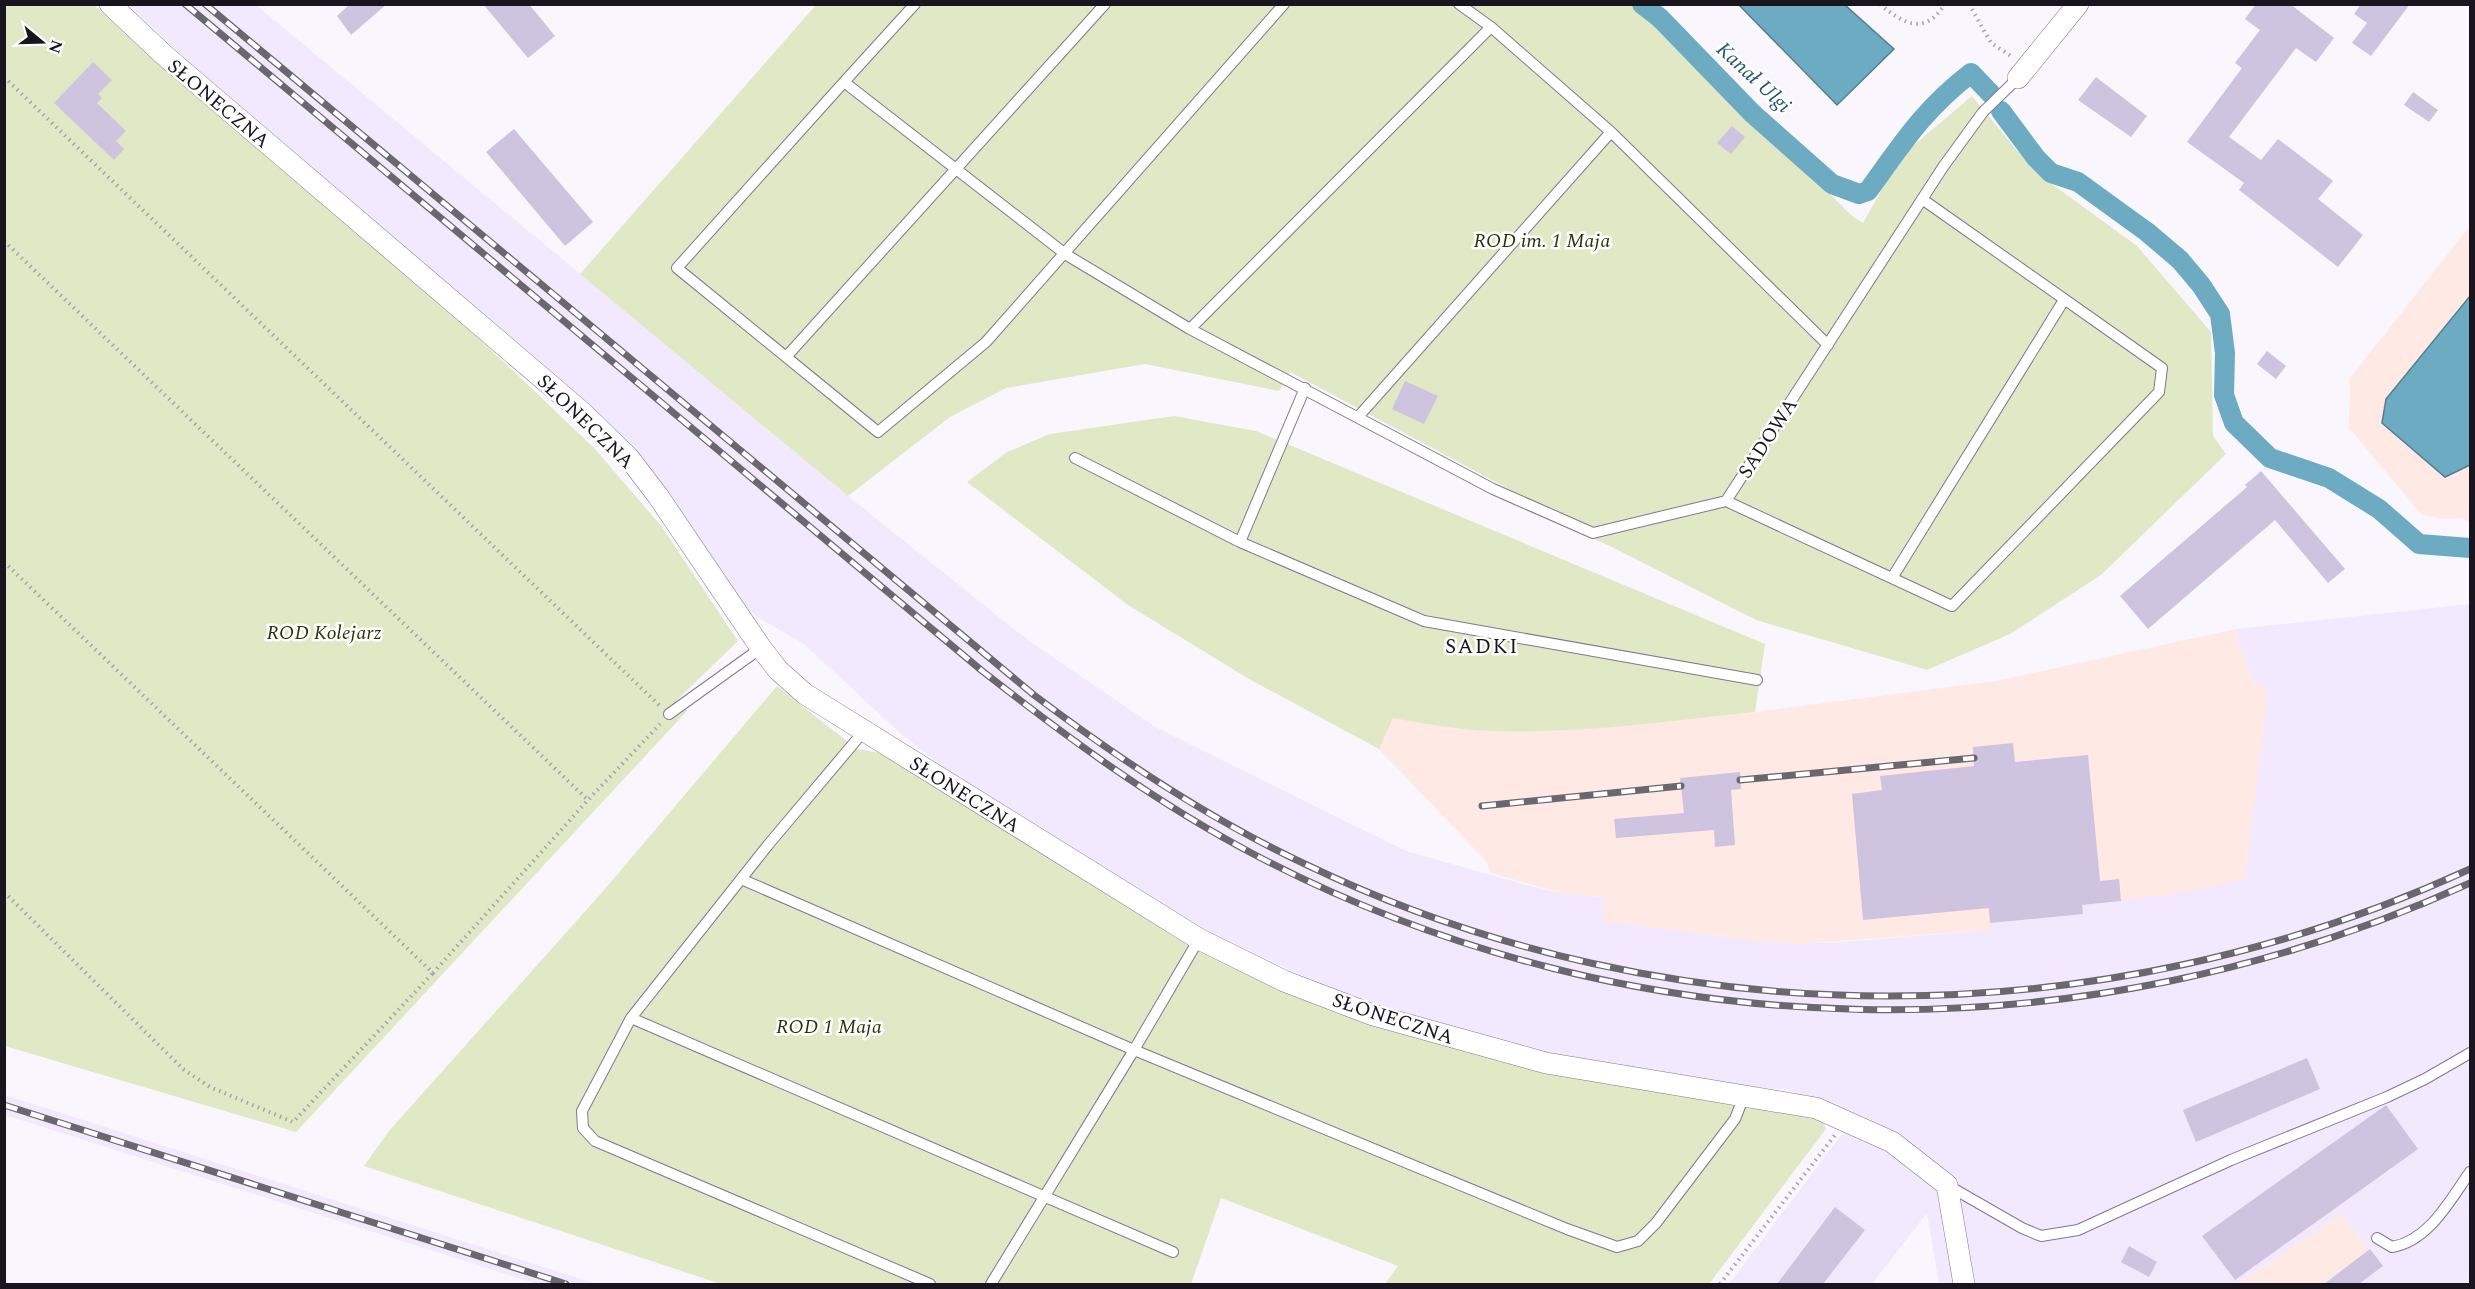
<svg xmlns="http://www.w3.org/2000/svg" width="2475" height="1289" font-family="Spectral,serif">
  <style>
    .built { fill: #f2e9fe }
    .industrial { fill: #fee9e4 }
    .green { fill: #e1e8c6 }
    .water { fill: #6cabc2; stroke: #537e91; stroke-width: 1.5 }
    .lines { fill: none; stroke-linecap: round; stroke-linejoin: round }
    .canal { stroke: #6cabc2; stroke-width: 20 }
    .building { fill: #cec4df }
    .service-casing { stroke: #82778f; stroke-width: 12 }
    .minor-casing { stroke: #82778f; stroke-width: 22 }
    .path { stroke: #a6a3aa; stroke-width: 4; stroke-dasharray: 1.5 4.5; stroke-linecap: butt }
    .service { stroke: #fff; stroke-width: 10 }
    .minor { stroke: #fff; stroke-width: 21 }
    .rail-casing { stroke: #6a676f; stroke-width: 7 }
    .rail { stroke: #fff; stroke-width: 4.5; stroke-dasharray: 14; stroke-linecap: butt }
    .labels { text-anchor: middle; stroke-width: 5; stroke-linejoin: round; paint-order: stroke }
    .street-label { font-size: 20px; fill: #19151e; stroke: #fff }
    .park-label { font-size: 20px; font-style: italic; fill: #2c3208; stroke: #fff }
    .water-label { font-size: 21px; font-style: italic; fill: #245869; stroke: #fff }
    .neighbourhood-label { font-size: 21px; letter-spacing: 1.5px; fill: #19151e; stroke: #fff }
  </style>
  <rect width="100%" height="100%" fill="#f9f7fd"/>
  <!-- built -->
  <path class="built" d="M129 5H256L848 496 1029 641 1157 728 1406 851 1527 885 1565 894 1604 897V921L1758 941 1831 943 1990 930V923L2082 914V905L2121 901 2256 684 2238 644 2236 629 2470 604V1284H2359L2383 1266 2341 1214 2237 1284H1939L1927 1213 1872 1284H1729L1845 1130 1843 1109 1787 1090 1725 1084 1556 1058 1413 1019 1319 983 1204 930 943 767 900 733 804 644 757 617 742 604 658 484 203 76Z
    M5 1095 597 1284H537L5 1115Z"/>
  <!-- industrial -->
  <path class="industrial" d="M2470 226V523L2462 518 2444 519 2422 515 2349 428 2350 378Z
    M2236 629 2238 644 2256 684 2268 690 2245 879 2180 893 2082 905 2083 914 1991 923 1990 930 1798 944 1758 941 1604 921V897L1565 894 1491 873 1487 862 1379 749 1393 717 1435 725 1492 731H1557L1755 712 1996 681Z
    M2341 1214 2383 1266 2359 1284H2237Z"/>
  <!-- green -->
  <path class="green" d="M4 5H94L481 340 595 449 662 527 738 641 677 700 687 711 296 1132 5 1046Z
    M816 5H1636L1658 21 1852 216 1863 223 1901 156 1972 96 2034 171 2137 246 2211 332 2213 436 2226 454 2101 575 2010 634 1927 670 1756 620 1610 546 1502 500 1507 488 1290 372 1279 391 1145 364 1006 388 950 417 848 496 580 274Z
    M1174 416 1256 431 1765 644 1755 712C1668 721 1580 734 1493 731 1460 730 1426 724 1393 718L1379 749 1249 679 1128 605 967 482 1007 452 1050 434Z
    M777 686 857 749 880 753 1345 1015 1820 1115 1826 1129 1709 1284H1385L1398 1266 1221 1198 1191 1284H721L364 1166 389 1131 605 889Z"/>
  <!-- water -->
  <path class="water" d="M1739 5H1845L1894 49 1837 105Z
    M2470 296V465L2445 477 2382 423 2386 399Z"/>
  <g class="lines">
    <!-- canal -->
    <path class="canal" d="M1642 4 1660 18 1752 113 1832 184 1859 194 1868 191C1902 144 1924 109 1971 73L1991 94
      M2001 111 2036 158 2051 173 2078 182 2147 232 2180 260 2201 285 2220 314 2225 353 2224 395 2234 423 2270 458 2329 478 2379 509 2419 544 2470 548"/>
  </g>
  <!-- building -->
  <path class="building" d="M350 4H387L351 35 337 16Z
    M483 4H529L555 36 528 58Z
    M2256 4H2290L2334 38 2316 62 2296 48 2229 137 2261 160 2278 139 2333 181 2318 199 2363 235 2338 267 2239 190 2244 183 2187 142 2242 68 2235 63 2260 30 2245 19Z
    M2361 4H2410L2371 56 2352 43 2367 23 2354 14Z
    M93 62 112 80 98 94 102 98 97 103 126 131 116 141 124 149 114 160 54 103Z
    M2096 77 2147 116 2131 137 2078 100Z
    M2413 92 2438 110 2429 122 2404 105Z
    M1732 126 1745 137 1731 154 1717 143Z
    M514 129 593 222 565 246 486 152Z
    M2267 351 2286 366 2276 379 2257 364Z
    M1405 381 1438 396 1424 424 1392 409Z
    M2261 471 2345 569 2328 583 2275 520 2148 629 2120 596 2247 487 2245 485Z
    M2013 743 2015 762 2088 755 2100 881 2119 879 2121 901 2082 905 2083 914 1990 923 1989 908 1863 920 1852 794 1882 790 1880 776 1974 766 1973 747Z
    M1740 772 1741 789 1731 790 1735 845 1715 847 1714 830 1616 838 1614 819 1684 813 1680 778Z
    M2307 1058 2320 1089 2196 1142 2183 1110Z
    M2386 1105 2418 1149 2235 1280 2202 1236Z
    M1835 1207 1865 1230 1823 1284H1777Z
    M2129 1246 2157 1262 2149 1277 2121 1262Z
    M2370 1249 2383 1266 2359 1284H2324Z"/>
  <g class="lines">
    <!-- service casing -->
    <g class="service-casing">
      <path id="service" d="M1284 4 986 342 878 432 677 268 844 82 1064 253 1070 257 1190 329 1493 489 1593 533 1726 501 1943 167 1983 112 2018 78
        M844 82 915 4
        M1611 132 1828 345
        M1190 329 1491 27 1459 4
        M786 357 1105 4
        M1358 417 1611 132 1491 27
        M1075 458 1240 542 1424 621 1757 680
        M1726 501 1952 606 2159 392 2162 368 1922 199
        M1240 542 1305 388
        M1892 578 2064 300
        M669 714 761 648
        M864 731 768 845 631 1018 582 1111 583 1128 595 1141 930 1284
        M741 879 1134 1050 991 1284
        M1199 939 1134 1050 1567 1229 1617 1247 1638 1241 1656 1223 1735 1119 1744 1096
        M631 1018 1173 1252
        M1947 1185 2022 1228 2041 1236 2078 1230 2231 1160 2387 1097 2425 1079 2470 1053
        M2377 1238 2392 1247C2429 1241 2450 1200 2470 1172"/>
    </g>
    <!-- minor casing -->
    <g class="minor-casing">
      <path id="minor" d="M110 4 164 55 583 413 629 458 658 496 761 648 778 670 805 694 1199 939 1284 981 1373 1015 1546 1063 1816 1108 1892 1142 1947 1185 1964 1284
        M2018 78 2078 4"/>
    </g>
    <!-- path -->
    <path class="path" d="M1880 4C1903 24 1925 36 1945 4
      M1969 4 1991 43 2011 56
      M4 77 660 706
      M4 241 588 800 660 724
      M4 562 433 973 588 800
      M4 892 183 1069 210 1087 293 1122 433 973
      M1720 1284 1835 1135"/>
    <!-- service -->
    <use href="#service" class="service"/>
    <!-- minor -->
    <use href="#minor" class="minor"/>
    <!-- rail casing -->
    <g class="rail-casing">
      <path id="rail" d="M185 4 981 670C1069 739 1159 805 1259 857 1637 1053 2085 1059 2470 883
        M205 4 1034 695C1120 760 1209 819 1307 865 1673 1040 2103 1038 2470 869
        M1740 780 1974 758
        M1482 806 1681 786
        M4 1105 566 1284"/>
    </g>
    <!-- rail -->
    <use href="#rail" class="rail"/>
  </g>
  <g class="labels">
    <!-- street labels -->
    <g class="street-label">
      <text transform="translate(219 103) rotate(40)" y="7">SŁONECZNA</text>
      <text transform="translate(586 421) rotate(44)" y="7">SŁONECZNA</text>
      <text transform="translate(1767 438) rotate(-57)" y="7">SADOWA</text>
      <text transform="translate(965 794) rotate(32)" y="7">SŁONECZNA</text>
      <text transform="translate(1393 1018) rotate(18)" y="7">SŁONECZNA</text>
    </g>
    <!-- park labels -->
    <g class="park-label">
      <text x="1542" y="247">ROD im. 1 Maja</text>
      <text x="324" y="639">ROD Kolejarz</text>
      <text x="829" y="1033">ROD 1 Maja</text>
    </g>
    <!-- water labels -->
    <g class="water-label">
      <text transform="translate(1754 77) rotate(43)" y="7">Kanał Ulgi</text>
    </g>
    <!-- neighbourhood labels -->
    <g class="neighbourhood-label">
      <text x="1482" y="653">SADKI</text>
    </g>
  </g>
  <!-- border -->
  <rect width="2475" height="1289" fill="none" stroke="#19151e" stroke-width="12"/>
  <!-- north arrow -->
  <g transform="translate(42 42) rotate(109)" stroke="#ffffff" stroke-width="4.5" paint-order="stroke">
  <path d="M0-4.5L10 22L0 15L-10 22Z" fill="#19151e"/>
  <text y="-9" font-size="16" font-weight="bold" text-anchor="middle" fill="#19151e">N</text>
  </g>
</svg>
